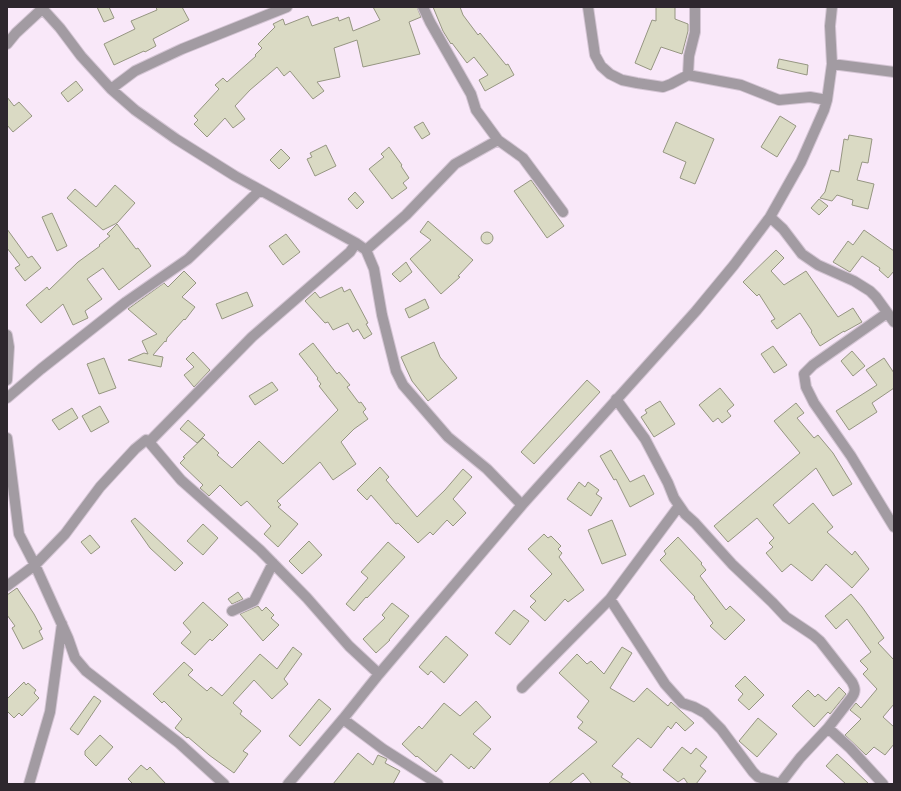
<svg xmlns="http://www.w3.org/2000/svg" width="901" height="791" font-family="Jost,sans-serif">
  <style>
    .building { fill: #dadac4; stroke: #969682 }
    .lines { fill: none; stroke-linecap: round; stroke-linejoin: round }
    .street-casing { stroke: #d4c5d4; stroke-width: 12 }
    .street { stroke: #a29ba2; stroke-width: 10 }
  </style>
  <rect width="100%" height="100%" fill="#f9e8f9"/>
  <!-- building -->
  <path class="building" d="M97 7H109L114 18 104 22Z
    M156 7H182L189 20 153 39 156 46 145 52 144 51 114 65 104 44 135 29 131 21 157 10Z
    M373 7H417L421 17 409 22 420 54 363 67 357 40 334 48 340 77 317 82 324 91 313 99 290 71 284 76 277 67 250 90 235 106 245 119 233 128 225 118 207 137 194 124 198 120 194 116 219 89 215 85 223 78 227 82 256 56 255 55 262 48 258 44 275 27 273 24 283 19 285 25 308 16 312 26 338 17 339 21 349 17 353 31 380 20Z
    M433 7H460L463 15 478 35 480 33 506 65 508 64 514 75 485 91 479 80 488 75 474 57 467 63 452 43 451 44 443 31Z
    M656 7H675V19L688 24V31L682 54 661 47 651 70 635 63 652 20 656 21Z
    M779 59 808 65 807 75 777 68Z
    M76 81 83 90 68 102 61 93Z
    M7 97 14 106 19 102 32 116 13 132 7 125Z
    M780 116 796 126 777 157 761 147Z
    M423 122 430 134 422 139 414 127Z
    M676 122 714 139 695 184 680 178 686 162 663 152Z
    M849 135 872 139 868 163 862 162 857 180 874 184 868 209 852 205 853 200 837 195 832 201 820 198 825 192 831 170 839 172 844 139 848 140Z
    M326 145 336 166 315 176 307 159 312 157 310 153Z
    M389 147 402 165 401 166 409 178 403 183 407 188 392 199 369 169 384 157 381 154Z
    M281 149 290 158 279 169 270 160Z
    M531 180 564 226 547 238 514 191Z
    M115 185 135 203 117 223 103 230 67 198 75 189 96 207Z
    M355 192 364 202 357 209 348 199Z
    M819 199 828 206 819 215 811 208Z
    M52 213 67 246 57 251 42 217Z
    M428 221 473 260 458 276 460 277 441 294 410 259 431 240 420 232Z
    M117 224 136 249 138 248 151 266 119 290 103 268 87 279 102 299 85 311 88 318 73 325 63 304 41 323 26 305 47 287 49 290 78 262 100 246 99 245 110 236 107 234Z
    M7 229 28 258 32 256 41 268 25 281 15 268 20 265 7 248Z
    M864 230 894 251V271L888 278 879 270 880 268 862 256 850 272 833 262 848 241 853 245Z
    M481 238a6 6 0 1 1 12 0a6 6 0 1 1-12 0Z
    M286 234 300 252 283 265 269 246Z
    M776 250 784 258 771 271 784 285 806 271 838 317 853 308 862 322 844 332V331L820 346 811 332 812 331 800 313 777 329 771 321 775 319 759 294 757 296 743 282Z
    M406 262 412 272 400 282 392 274Z
    M184 271 196 283 182 297 195 307 185 320 184 319 167 338 166 342 165 341 153 355 163 357 161 367 128 360 144 353 148 354 142 341 157 334 128 309 164 283 168 287Z
    M342 287 344 292 350 289 368 323 366 324 372 334 364 339 358 329 353 332 348 323 333 330 328 322 325 323 305 301 315 292 320 298Z
    M247 292 253 306 222 319 216 304Z
    M425 299 429 308 409 318 405 309Z
    M434 342 440 357 457 378 428 401 412 381 401 357Z
    M313 343 337 374 339 372 350 385 347 387 359 403 361 402 366 409 363 412 368 419 354 429 341 442 356 464 333 480 320 462 277 501 281 505 278 507 298 524 278 547 264 534 271 526 247 501 241 506 220 485 209 496 200 488 203 485 180 463 185 458 183 457 203 438 219 453 217 455 232 468 259 441 283 464 284 463 338 410 319 386 321 384 317 379 318 378 299 354Z
    M773 346 787 365 774 373 761 354Z
    M852 351 865 366 853 376 841 361Z
    M193 352 210 370 194 387 184 375 194 367 186 359Z
    M104 358 116 388 99 394 87 364Z
    M884 358 894 373V388L872 403 877 412 849 430 836 411 877 385 866 370Z
    M587 380 600 392 534 464 521 452Z
    M272 382 278 390 255 405 249 396Z
    M720 388 734 405 727 411 731 416 722 423 718 418 713 422 699 405Z
    M660 401 675 424 654 437 641 417 647 413 645 410Z
    M796 403 804 413 797 418 814 438 818 435 833 453 852 484 833 496 816 468 773 505 789 524 813 503 833 527 827 532 852 555 855 551 869 569 852 588 826 564 812 581 791 564 782 572 766 553 773 547 769 543 774 538 757 518 728 542 714 526 800 453 774 421Z
    M100 406 109 422 91 432 82 416Z
    M72 408 78 418 59 430 52 420Z
    M188 420 205 435 197 443 180 429Z
    M611 450 630 482 644 475 654 494 630 507 616 479 614 480 600 456Z
    M380 467 389 477 386 480 417 517 445 490 463 469 472 477 453 499 466 513 453 526 447 520 433 535 430 532 418 543 398 523 396 524 371 495 367 500 357 490Z
    M579 482 585 487 588 482 599 490 596 494 602 498 591 516 567 499Z
    M135 518 183 563 175 571 150 548 131 521Z
    M612 520 626 555 602 564 588 530Z
    M203 524 218 538 203 555 187 541Z
    M544 534 548 538 551 536 561 546 558 549 562 553 559 557 584 590 568 602 565 599 545 621 530 607 536 601 530 596 552 574 528 549Z
    M90 535 100 547 91 554 81 542Z
    M678 537 702 563 701 564 706 570 700 576 726 610 730 606 745 620 725 640 710 626 713 623 694 598 695 597 660 560 666 554 664 551Z
    M309 541 322 555 302 574 289 561Z
    M388 542 405 557 367 598 366 597 354 611 346 604 368 578 361 572Z
    M17 588 34 614 42 629 39 631 43 639 23 649 12 628 15 626 7 615V595Z
    M238 592 243 599 232 604 228 599Z
    M851 594 862 607 884 638 878 643 894 660V704L883 717 894 727V744L885 755 874 747 866 755 845 735 861 719 850 710 856 703 861 708 877 689 863 674 868 669 860 661 871 652 847 619 836 629 825 616Z
    M203 602 228 625 212 641 210 639 195 655 181 643 191 632 183 623Z
    M392 603 409 616 389 640H390L376 653 363 639 385 618 382 615Z
    M258 606 262 611 266 607 274 615 271 618 279 625 263 641 240 614Z
    M514 610 529 621 510 645 495 633Z
    M446 636 468 655 444 683 431 671 428 675 419 667Z
    M293 647 302 654 284 679 288 684 272 699 254 680 233 703 242 711 240 714 261 731 243 751 248 754 234 773 209 755 188 737 187 738 175 728 182 719 164 701 162 703 153 694 184 662 193 670 188 675 207 691 211 687 222 696 260 654 277 669Z
    M622 647 632 653 610 688 634 702 647 688 668 706 671 702 694 723 685 731 676 722 671 729 668 726 651 748 638 738 612 766 623 774 621 777 632 784H592L583 773 569 784H548L597 742 578 728 583 722 577 717 589 701 559 673 577 654 587 664 591 661 604 674Z
    M745 676 764 695 749 710 738 700 743 694 735 686Z
    M24 682 26 685 28 683 36 690 34 693 39 698 22 716 19 713 14 718 7 711V699Z
    M839 687 846 694 830 714 828 712 814 727 792 706 808 690 815 697 818 694 826 701Z
    M94 696 101 701 78 735 70 729Z
    M319 699 331 709 300 746 289 736Z
    M476 701 491 717 473 734 491 749 474 769 471 766 469 769 451 754 436 772 417 756 416 757 402 744 419 726 422 729 444 703 460 716Z
    M758 718 777 734 757 757 739 741Z
    M100 735 113 747 96 766 85 755V751Z
    M682 747 691 754 696 748 707 757 700 766 706 771 696 784H688L684 778 678 782 663 770Z
    M358 753 373 765 378 755 387 759 385 763 400 771 393 784H333Z
    M837 754 849 765 869 784H846L826 766Z
    M141 765 147 770 150 767 166 784H133L128 779Z"/>
  <g class="lines">
    <!-- street casing -->
    <g class="street-casing">
      <path id="street" d="M41 7 60 28 81 56 111 89 135 110 176 139 235 176 356 243 366 250 374 269 382 315 396 371 403 385 448 437 487 469 522 505
        M423 7 430 22 471 94 476 110 498 140 523 158 563 212
        M588 7 595 55 601 66 610 74 622 80 637 83 663 87 671 84 688 75 741 85 779 100 810 97 827 100
        M7 44 16 33 43 8
        M832 64 894 72
        M688 75 689 56 695 32V7
        M111 89 135 71 182 49 287 7
        M770 217 783 229 802 254 818 265 854 281 870 291 876 297 894 322
        M366 250 406 215 455 164 498 140
        M887 313 813 365 804 374 806 387 814 403 851 456 894 527
        M7 335 9 347 7 380
        M7 398 41 369 126 302 188 259 260 190
        M616 399 645 439 668 483 674 498 685 514 695 523 732 564 772 602 786 617 813 635 820 641 852 682C855 688 856 691 852 697L828 728 800 758 780 784
        M7 438 19 534 35 565 68 638 75 658 86 671 179 743 224 784
        M149 442 252 337 350 252 356 243
        M679 506 610 599 665 684 682 703 694 707 705 713 721 729 753 772 758 777 780 784
        M7 586 35 565 65 534 100 487 135 449 146 440 149 442 181 480 260 550 307 598 349 646 379 674
        M232 611 254 601 273 563
        M522 688 610 599
        M343 719 383 749 438 784
        M828 728 850 748 883 784
        M29 784 50 712 62 624
        M288 784 343 719 379 674 522 505 696 311 734 265 770 217 801 162 824 110 827 100 832 64 830 26 832 7"/>
    </g>
    <!-- street -->
    <use href="#street" class="street"/>
  </g>
  <!-- border -->
  <rect width="901" height="791" fill="none" stroke="#2e272e" stroke-width="16"/>
</svg>
